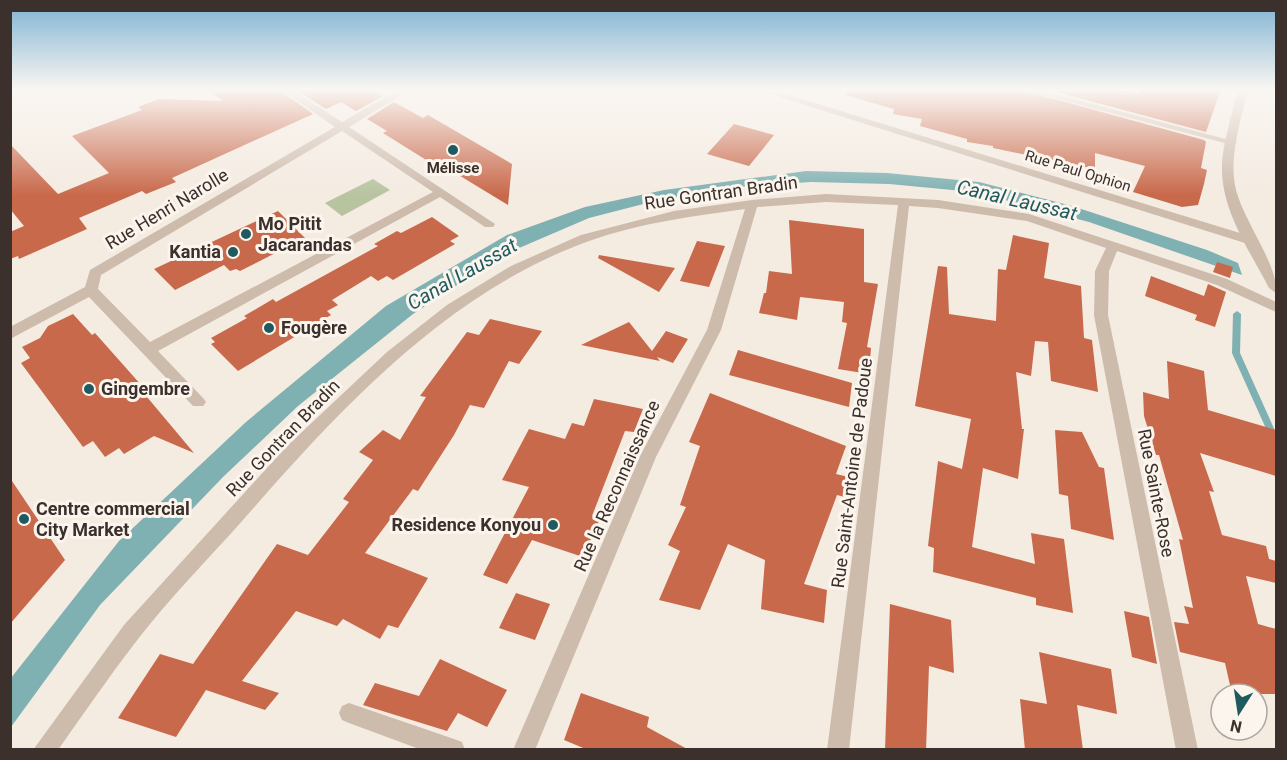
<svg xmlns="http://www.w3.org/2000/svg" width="1287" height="760" font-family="Roboto,sans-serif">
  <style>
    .green { fill: #b8c4a0 }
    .water { fill: #7fb0b2 }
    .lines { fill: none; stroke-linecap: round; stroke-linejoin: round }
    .stream { fill: #7fb0b2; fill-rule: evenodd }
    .building { fill: #c8694b }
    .minor { fill: #cdbbac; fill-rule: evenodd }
    .tertiary { fill: #cdbbac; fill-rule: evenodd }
    .poi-dot { fill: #1f5a5e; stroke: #fbf5ee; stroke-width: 2 }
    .labels { text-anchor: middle; stroke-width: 6; stroke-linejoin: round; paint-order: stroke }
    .far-poi-label { font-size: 15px; font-weight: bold; fill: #3b302b; stroke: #fbf5ee }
    .far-street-label { font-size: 15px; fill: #3b302b; stroke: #fbf5ee }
    .street-label { font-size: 18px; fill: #3b302b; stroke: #fbf5ee }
    .poi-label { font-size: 18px; font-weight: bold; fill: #3b302b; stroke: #fbf5ee; text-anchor: start }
    .water-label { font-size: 20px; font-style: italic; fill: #1f5a5e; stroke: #fbf5ee }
  </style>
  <rect width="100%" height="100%" fill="#f4ebe1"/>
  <!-- green -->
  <path class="green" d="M373 179 390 190 342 216 325 203Z"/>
  <!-- water -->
  <path class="water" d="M806 171 887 173 979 182 1072 206 1207 250 1238 263 1242 275 1089 222 974 192 889 184 811 182 736 187 655 201 589 218 503 255 413 314 298 406 223 477 100 605 11 727V678L119 541 246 422 386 306 507 235 585 207 664 190Z"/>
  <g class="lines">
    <!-- stream -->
    <path class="stream" d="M1237 311 1241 314 1240 353 1276 433V446L1273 445 1272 442 1232 353 1233 314Z"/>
  </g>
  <!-- building -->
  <path class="building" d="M207 89H278L313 114 172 178 176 182 146 194 142 191 79 218 87 229 19 259 18 256 10 259V232L24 226 10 209V144L58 194 109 173 72 136 142 110 138 107 159 99 223 101Z
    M295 89H372L383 96 356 111 341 102 326 109Z
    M845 89H1018L1204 140 1206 142 1201 168 1207 170 1204 184 1198 205 1182 207 1133 192 1145 166 1095 153V169L993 148V146L967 142V139L920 126 922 119 893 114 894 109 845 95Z
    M1045 89H1117L1140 94 1141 89H1221L1206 132Z
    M394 102 423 118 428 115 512 164 508 205 452 171 447 173 383 133 387 131 367 119Z
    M734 124 774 135 749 166 707 154Z
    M278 211 305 238 240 271 236 269 230 271 224 265 175 290 154 269Z
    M432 217 459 236 450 241 455 244 393 280 387 276 378 281 371 276 332 300 338 305 327 311 331 315 238 371 211 344 215 342 211 338 247 318 244 316 273 299 276 302 378 246 374 244 397 231 401 233Z
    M789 220 864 229V282L878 284 867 347 871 348 869 374 838 369 847 323 842 322 844 302 800 297 797 320 759 313 764 293H766L769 271 792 274Z
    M1013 235 1049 243 1044 278 1081 286 1084 338 1092 340 1098 392 1051 381 1048 342 1035 341 1031 376 1016 372 1022 429H1024L1018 479 983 468 972 547 1035 564 1031 533 1064 539 1073 613 1036 605V598L933 572 934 548 928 546 938 461 962 469 971 419 915 406 938 266 947 267 949 314 996 321 998 269 1006 270Z
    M697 241 725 246 709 287 680 281Z
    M599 255 675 268 659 292 598 258Z
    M1217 262 1233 267 1230 278 1213 272Z
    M1151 276 1204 296 1208 284 1226 292 1215 327 1195 320 1197 315 1145 296Z
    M73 314 92 335 95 333 150 395 147 397 194 453 154 436 124 454 119 448 105 457 93 441 83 447 21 363 30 358 22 347 40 338 48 326Z
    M490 319 542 331 519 364 509 361 484 408 470 405 454 435 418 491 413 489 365 553 428 578 398 628 388 625 380 639 343 619 337 626 296 611 242 681 279 693 265 710 206 690 176 737 118 718 160 654 193 664 277 544 308 555 349 502 343 499 373 460 359 452 383 430 400 440 426 397 420 396 467 332 479 335Z
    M629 322 652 351 666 331 688 339 673 363 657 357 660 361 581 345Z
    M738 350 852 383 849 407 729 375Z
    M1167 361 1204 371 1208 410 1276 430V476L1200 453 1214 492 1209 491 1222 535 1266 546 1269 559 1276 561V583L1246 576 1258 624 1276 629V694H1232L1225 663 1180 652 1174 622 1189 624 1184 606 1193 608 1179 539 1183 540 1159 455H1156L1144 416 1143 392 1169 399Z
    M710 393 846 446 836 474 853 478 849 498 837 495 804 584 827 590 824 623 761 609 765 560 728 544 700 610 659 600 680 551 668 545 686 507 680 505 700 446 689 442Z
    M594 399 643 409 634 432 625 431 592 516 600 519 583 557 532 540 507 584 483 575 529 487 502 480 529 429 565 439 572 423 584 426Z
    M1055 430 1082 432 1099 467 1104 468 1114 540 1071 529 1068 496 1059 494Z
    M10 478 65 560 10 624Z
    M516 593 550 604 535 640 499 628Z
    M890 604 951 620 954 673 929 666 926 750H885Z
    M1124 611 1149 617 1157 664 1132 657Z
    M1039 652 1111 669 1117 714 1077 705 1083 750H1025L1020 699 1047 704Z
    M440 659 507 690 487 727 458 713 447 731 363 705 375 683 419 696Z
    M581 693 649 717 647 727 689 750H588L564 740Z"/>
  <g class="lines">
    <!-- minor -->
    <path class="minor" d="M280 89H291L342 122 399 89H411L349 127 495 224 493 227H485L440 197 158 351 203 398 206 402 203 406H193L89 297 10 339V327L85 287 90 270 335 127ZM342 131 433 192 150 342 98 289 101 275Z
      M754 89H769L1253 237 1255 240 1253 243H1245Z
      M1020 89H1036L1237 142 1232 145Z
      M826 194 938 200 1029 214 1227 279 1276 302V312L1217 285 1117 251 1109 271 1108 315 1198 750H1176L1094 315 1095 271 1106 248 1027 221 938 208 909 206 849 750H827L898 205 826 202 757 207 721 330 656 457 535 750H513L640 456 707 330 745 209C693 216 639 223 589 241 447 292 339 410 243 520 208 559 170 598 138 639 110 675 84 713 58 750H33L124 625 286 447 387 352 447 305 511 266 581 235 674 211 752 200Z
      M349 703 454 739 462 742 465 750H422L349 723 342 720 339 713 342 706Z"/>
    <!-- tertiary -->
    <path class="tertiary" d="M1238 89H1248C1241 121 1228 157 1236 190 1244 222 1279 266 1276 293L1269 288C1250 251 1221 210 1222 167 1222 146 1233 111 1238 89Z"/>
  </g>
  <!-- sky -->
  <linearGradient id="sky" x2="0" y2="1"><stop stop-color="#7eb2d2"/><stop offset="0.46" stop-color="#faf6f2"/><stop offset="1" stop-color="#faf6f2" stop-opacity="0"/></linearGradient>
  <rect width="1287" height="195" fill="url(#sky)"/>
  <!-- markers -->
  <g class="poi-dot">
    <circle cx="453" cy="150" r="6"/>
    <circle cx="246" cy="234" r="6"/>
    <circle cx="233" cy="252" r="6"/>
    <circle cx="269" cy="328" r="6"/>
    <circle cx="89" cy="389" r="6"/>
    <circle cx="24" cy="519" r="6"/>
    <circle cx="553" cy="525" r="6"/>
  </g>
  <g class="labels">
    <!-- far-poi labels -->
    <g class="far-poi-label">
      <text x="453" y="173">Mélisse</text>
    </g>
    <!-- far-street labels -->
    <g class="far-street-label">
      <text transform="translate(1078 171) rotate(17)" y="5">Rue Paul Ophion</text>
    </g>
    <!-- street labels -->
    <g class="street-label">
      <text transform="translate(721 193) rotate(-8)" y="6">Rue Gontran Bradin</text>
      <text transform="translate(167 209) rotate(-31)" y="6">Rue Henri Narolle</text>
      <text transform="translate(283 438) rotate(-46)" y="6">Rue Gontran Bradin</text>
      <text transform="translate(852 473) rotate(-83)" y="6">Rue Saint-Antoine de Padoue</text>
      <text transform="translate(617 486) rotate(-66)" y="6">Rue la Reconnaissance</text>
      <text transform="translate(1156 493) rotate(79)" y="6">Rue Sainte-Rose</text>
    </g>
    <!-- poi labels -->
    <g class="poi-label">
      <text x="258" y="230">Mo Pitit<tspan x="258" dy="21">Jacarandas</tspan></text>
      <text x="221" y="258" text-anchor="end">Kantia</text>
      <text x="281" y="334">Fougère</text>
      <text x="101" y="395">Gingembre</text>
      <text x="36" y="515">Centre commercial<tspan x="36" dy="21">City Market</tspan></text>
      <text x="541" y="531" text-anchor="end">Residence Konyou</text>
    </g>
    <!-- water labels -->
    <g class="water-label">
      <text transform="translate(1017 200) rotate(13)" y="7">Canal Laussat</text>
      <text transform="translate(462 274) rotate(-30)" y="7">Canal Laussat</text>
    </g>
  </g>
  <!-- border -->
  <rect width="1287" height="760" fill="none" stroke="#3b302b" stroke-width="24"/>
  <!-- north arrow -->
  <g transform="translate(1239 712) rotate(192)"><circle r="28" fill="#fbf5ee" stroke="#aea6a0" stroke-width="1.5"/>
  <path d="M0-4.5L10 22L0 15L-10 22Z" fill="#1f5a5e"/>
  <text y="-9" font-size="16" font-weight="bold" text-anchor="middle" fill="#3b302b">N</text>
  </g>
</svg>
